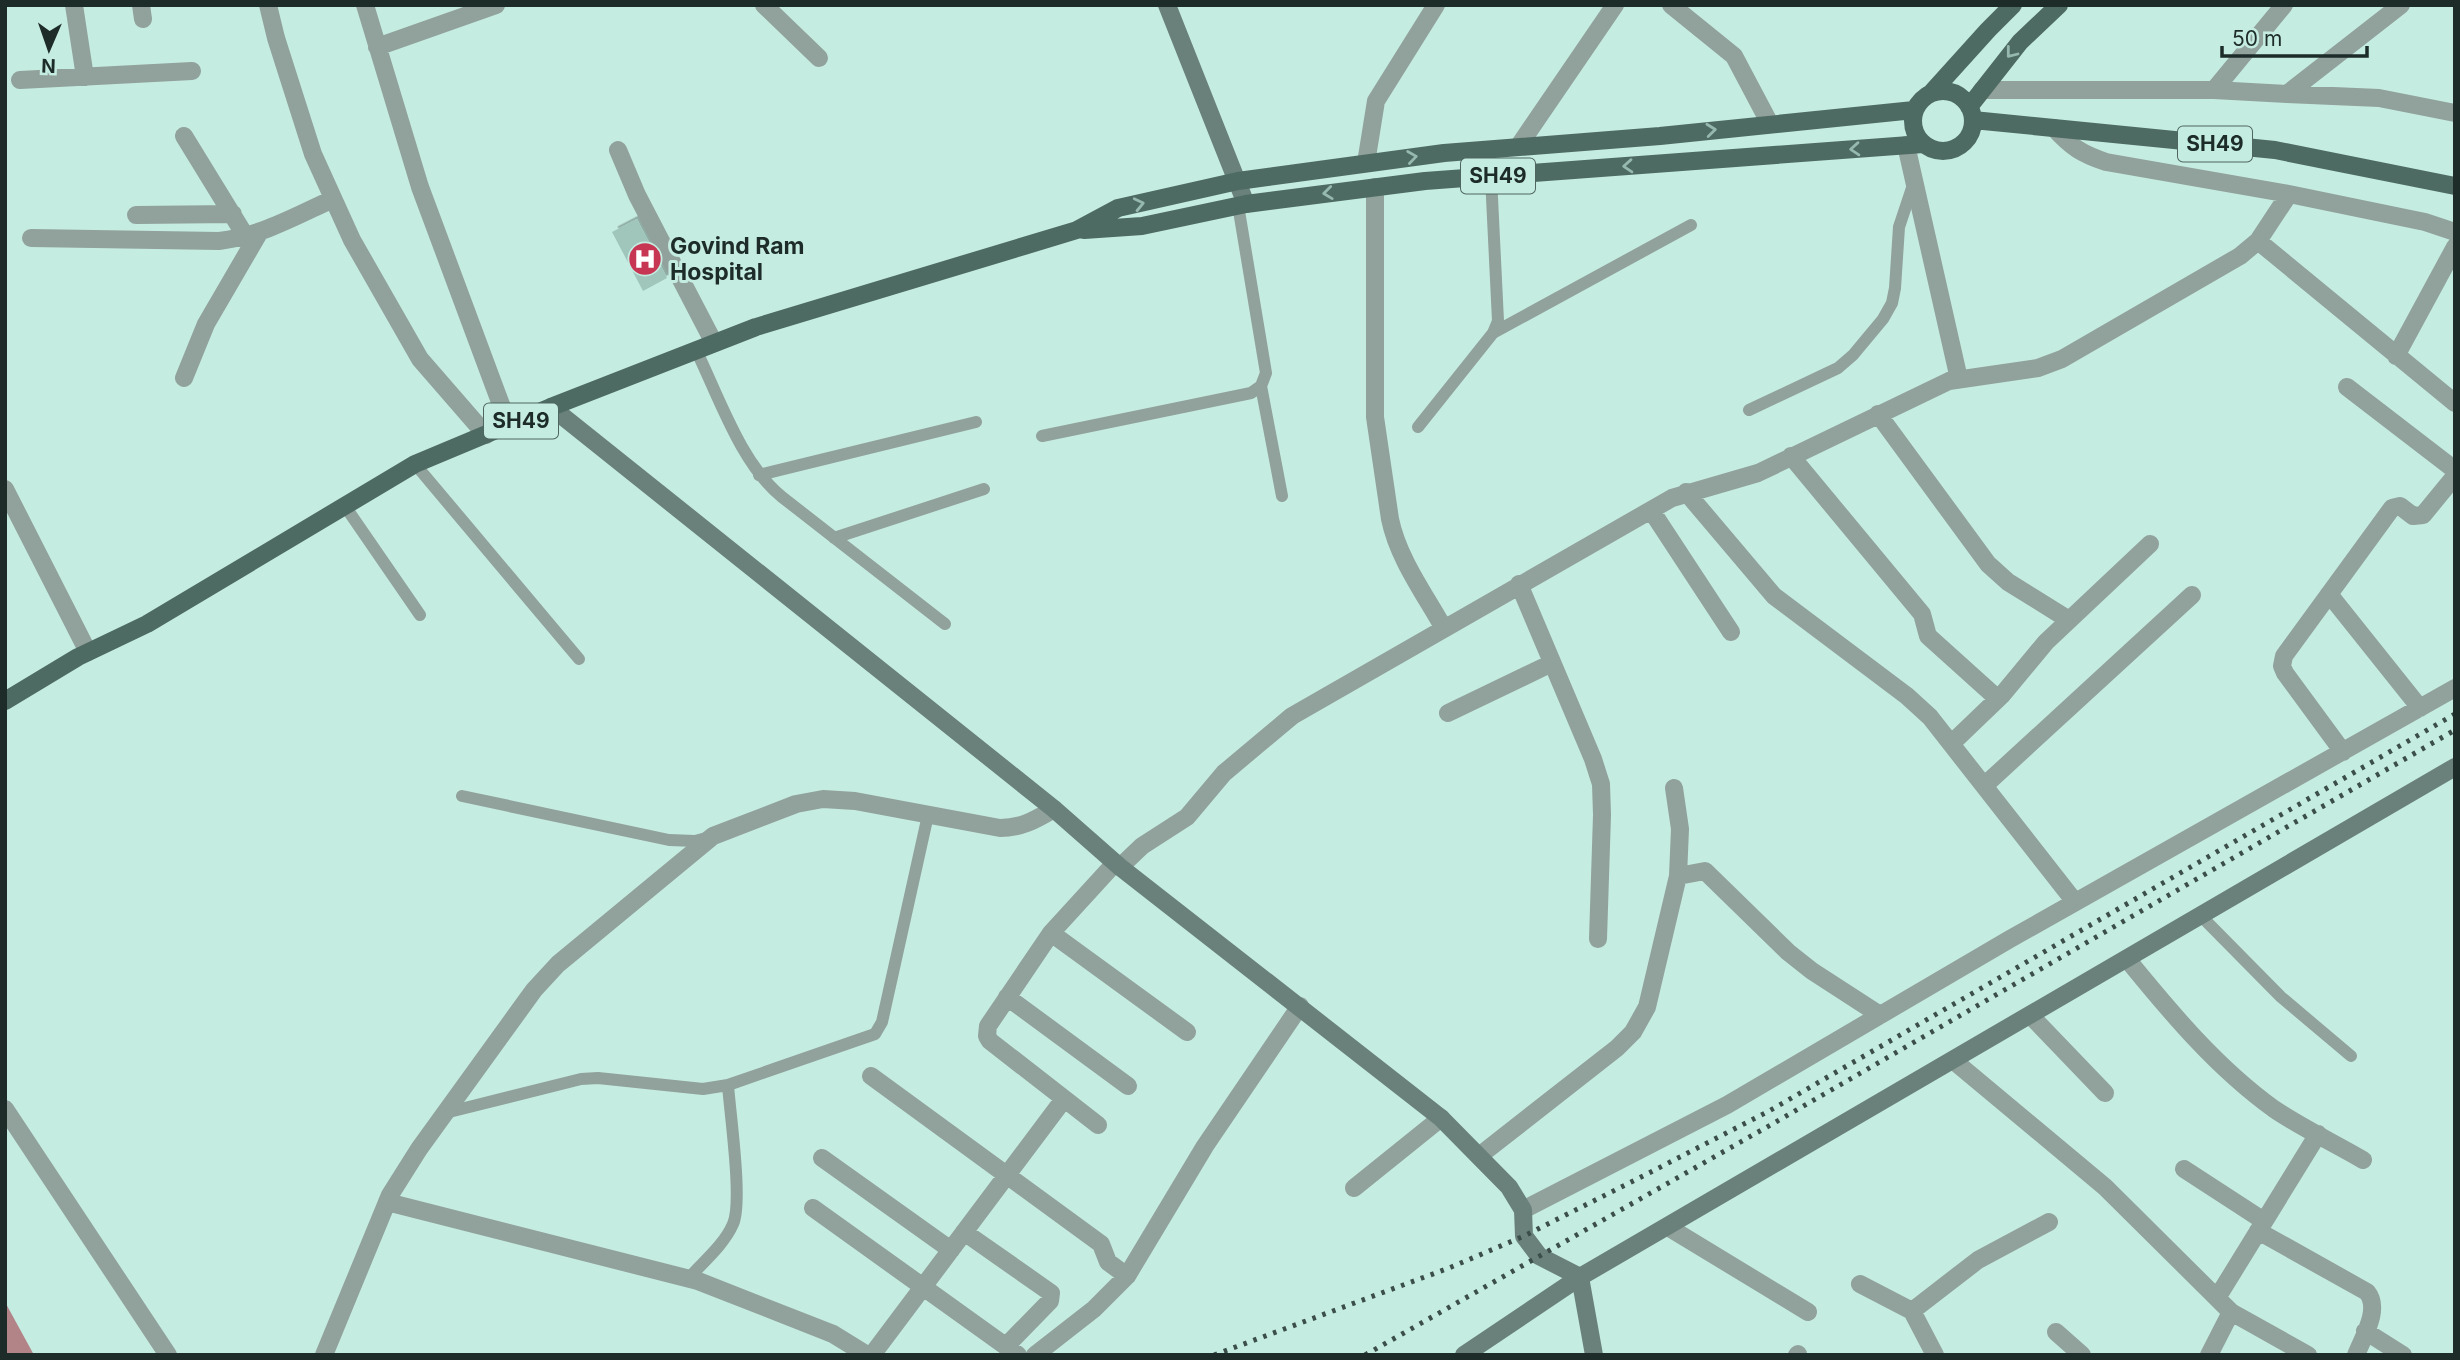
<svg xmlns="http://www.w3.org/2000/svg" width="2460" height="1360" font-family="Inter,sans-serif">
  <style>
    .water { fill: #b28387 }
    .building { fill: #a0c6bb; filter: url(#shadow) }
    .lines { fill: none; stroke-linecap: round; stroke-linejoin: round }
    .lane { stroke: #91a19c; stroke-width: 12 }
    .street { stroke: #91a19c; stroke-width: 18 }
    .secondary { stroke: #6a817b; stroke-width: 18 }
    .primary { stroke: #4e6b63; stroke-width: 18 }
    .rail { stroke: #3b4e49; stroke-width: 5; stroke-dasharray: 3.5 7; stroke-linecap: butt }
    .oneway { stroke: #95b8af }
    .labels { text-anchor: middle; stroke-width: 6; stroke-linejoin: round; paint-order: stroke }
    .shield { fill: #c5ece1; stroke: #4f6660; stroke-width: 2 }
    .shield-label { font-size: 21px; font-weight: bold; fill: #1d2c28 }
    .poi-label { font-size: 23px; font-weight: bold; fill: #1d2c28; stroke: #c5ece1; text-anchor: start }
  </style>
  <defs>
    <filter id="shadow"><feDropShadow dx="5.5" dy="-5.5" stdDeviation="0" flood-color="#0004"/></filter>
  </defs>
  <rect width="100%" height="100%" fill="#c5ece1"/>
  <!-- water -->
  <path class="water" d="M5 1302 34 1355H5Z"/>
  <!-- building -->
  <path class="building" d="M637 219 667 278 643 291 612 232Z"/>
  <g class="lines">
    <!-- lane -->
    <path class="lane" d="M1493 333 1691 225
      M696 350C719 397 741 464 782 497L945 624
      M1261 386 1282 496
      M1749 410 1838 368 1853 355 1883 319 1892 303 1895 288 1899 227 1914 182
      M1418 427 1493 333 1498 321 1491 177
      M1042 436 1251 393 1261 386 1266 373 1238 205
      M415 464 579 659
      M759 475 976 422
      M345 506 420 615
      M834 538 984 489
      M462 796 669 840 695 841 710 837
      M2201 916 2281 997 2351 1056
      M445 1113 581 1079 598 1078 703 1089 728 1085 875 1034 882 1022 928 815
      M689 1278C703 1262 724 1245 733 1224 743 1202 730 1114 728 1085"/>
    <!-- street -->
    <path class="street" d="M74 5 85 77
      M141 5 143 19
      M268 5 276 38 313 154 352 240 420 359 486 435
      M365 5 420 187 509 426
      M764 5 819 58
      M1671 5 1734 56 1770 124
      M377 47 496 5
      M20 80 192 71
      M1982 90H2214L2287 94 2379 98 2455 113
      M2214 90 2284 5
      M2287 94 2401 5
      M2054 128C2071 147 2082 154 2106 162L2289 194 2425 222 2455 232
      M184 136 246 237
      M1906 145 1959 379
      M1518 147 1615 5
      M618 150 637 195 714 343
      M1366 163 1376 101 1436 5
      M1375 187V417L1390 519C1398 558 1424 593 1443 627
      M136 215 233 214
      M31 238 219 241C261 236 296 216 333 199
      M2258 241 2455 403
      M2396 356 2455 247
      M184 378 206 324 259 233
      M2347 387 2455 470
      M1878 414 1988 564 2008 582 2069 620
      M1791 456 1922 614 1928 636 1998 699
      M5 489 88 652
      M1686 492 1774 596 1907 696 1930 717 2075 902
      M1651 510 1731 632
      M1519 584 1593 759 1601 784 1602 815 1598 939
      M2329 594 2420 708
      M1448 713 1552 663
      M1952 743 2002 695 2046 642 2150 544
      M2343 752 2285 673 2282 666 2284 656 2392 508 2400 506 2413 516 2423 515 2455 476
      M1985 785 2192 595
      M1120 867 1142 846 1187 817 1224 773 1292 716 1672 498 1758 473 1949 381 2038 368 2062 359 2240 256 2258 241 2289 194
      M1678 876 1705 871 1788 952 1812 971 1880 1015
      M1051 933 1187 1032
      M2127 959C2171 1013 2217 1068 2274 1109 2302 1128 2334 1143 2363 1160
      M1007 997 1128 1086
      M2031 1016 2105 1093
      M1954 1061 2105 1187 2231 1312 2308 1355
      M871 1076 1101 1244 1108 1262 1127 1276
      M5 1109 168 1355
      M1098 1125 990 1041 987 1036 988 1026 1051 933 1115 863
      M1479 1156 1617 1048 1633 1032 1647 1007 1678 876 1680 829 1674 788
      M822 1158 951 1250
      M2184 1169 2264 1221
      M1354 1188 1441 1118
      M387 1202 698 1281 833 1334 867 1355
      M813 1208 1018 1355
      M1523 1210 1727 1105 2010 939 2455 688
      M1668 1227 1808 1312
      M2258 1231 2367 1292C2381 1309 2363 1337 2356 1355
      M964 1232 1051 1293 1050 1301 1006 1346
      M1860 1284 1912 1311 1935 1355
      M2217 1298 2318 1134
      M1912 1311 1978 1260 2049 1222
      M2365 1331 2403 1355
      M2056 1332 2082 1355
      M324 1355 390 1195 419 1149 534 990 558 964 713 836 796 804 823 799 855 801 1000 828C1022 828 1035 820 1054 809
      M872 1355 1064 1099
      M1035 1355 1094 1309 1127 1276 1205 1146 1300 1006
      M1797 1355 1798 1354
      M2209 1355 2231 1312"/>
    <!-- secondary -->
    <path class="secondary" d="M1167 5 1246 204
      M551 407 1054 809 1120 867 1441 1118 1509 1187 1523 1210 1524 1236 1539 1256 1580 1277 1594 1355
      M1464 1355 1580 1277 2455 767"/>
    <!-- primary -->
    <path class="primary" d="M1913 121a30 30 0 1 1 60 0a30 30 0 1 1-60 0Z
      M1932 92 1988 30 2013 5
      M1969 107 2020 42 2059 5
      M1973 120 2275 150 2455 186
      M1084 230 1142 226 1246 204 1425 181 1923 144
      M5 701 78 657 147 624 415 464 551 407 756 327 1077 230 1118 208 1238 181 1444 153 1660 136 1914 110"/>
    <!-- rail -->
    <path class="rail" d="M1214 1355 1449 1268 1524 1236 1645 1175 1769 1111 2455 714
      M1365 1355 1774 1123 2455 730"/>
  </g>
  <!-- one-way arrows -->
  <defs><path id="oneway-chevron" d="M-2-3.5L2.5 0L-2 3.5" fill="none" stroke-width="1.6" stroke-linecap="round" stroke-linejoin="round" transform="scale(1.75)"/></defs>
  <g class="oneway">
    <use href="#oneway-chevron" transform="translate(2011 53) rotate(128)"/>
    <use href="#oneway-chevron" transform="translate(1711 130) rotate(-6)"/>
    <use href="#oneway-chevron" transform="translate(1855 149) rotate(176)"/>
    <use href="#oneway-chevron" transform="translate(1412 157) rotate(-8)"/>
    <use href="#oneway-chevron" transform="translate(1628 166) rotate(176)"/>
    <use href="#oneway-chevron" transform="translate(1328 193) rotate(173)"/>
    <use href="#oneway-chevron" transform="translate(1139 204) rotate(-13)"/>
  </g>
  <!-- icons -->
  <defs>
    <g id="hospital-disc" transform="scale(1.75)"><circle r="9.5" fill="#c73754" stroke="#c5ece1"/><path d="M-5-5h3v3.5h4V-5h3V5h-3V1.5h-4V5h-3Z" fill="#fff"/></g>
  </defs>
  <g fill-rule="evenodd">
    <use href="#hospital-disc" x="645" y="259"/>
  </g>
  <g class="labels">
    <!-- shield labels -->
    <g class="shield">
      <rect x="2178" y="126.5" width="74" height="35" rx="5"/>
      <rect x="1461" y="158.5" width="74" height="35" rx="5"/>
      <rect x="484" y="403.5" width="74" height="35" rx="5"/>
    </g>
    <g class="shield-label">
      <text x="2215" y="151">SH49</text>
      <text x="1498" y="183">SH49</text>
      <text x="521" y="428">SH49</text>
    </g>
    <!-- poi labels -->
    <g class="poi-label">
      <text x="670" y="254">Govind Ram<tspan x="670" dy="26">Hospital</tspan></text>
    </g>
  </g>
  <!-- border -->
  <rect width="2460" height="1360" fill="none" stroke="#1d2c28" stroke-width="14"/>
  <!-- north arrow -->
  <g transform="translate(49 49) rotate(182)" stroke="#c5ece1" stroke-width="5" paint-order="stroke">
  <path d="M0-5L12 26L0 18L-12 26Z" fill="#1d2c28"/>
  <text y="-10" font-size="19" font-weight="bold" text-anchor="middle" fill="#1d2c28">N</text>
  </g>
  <!-- scale -->
  <path d="M2222 46v10h145v-10" fill="none" stroke="#1d2c28" stroke-width="3.5"/>
  <text x="2232" y="46" font-size="21" fill="#1d2c28" stroke="#c5ece1" stroke-width="5" paint-order="stroke">50 m</text>
</svg>
